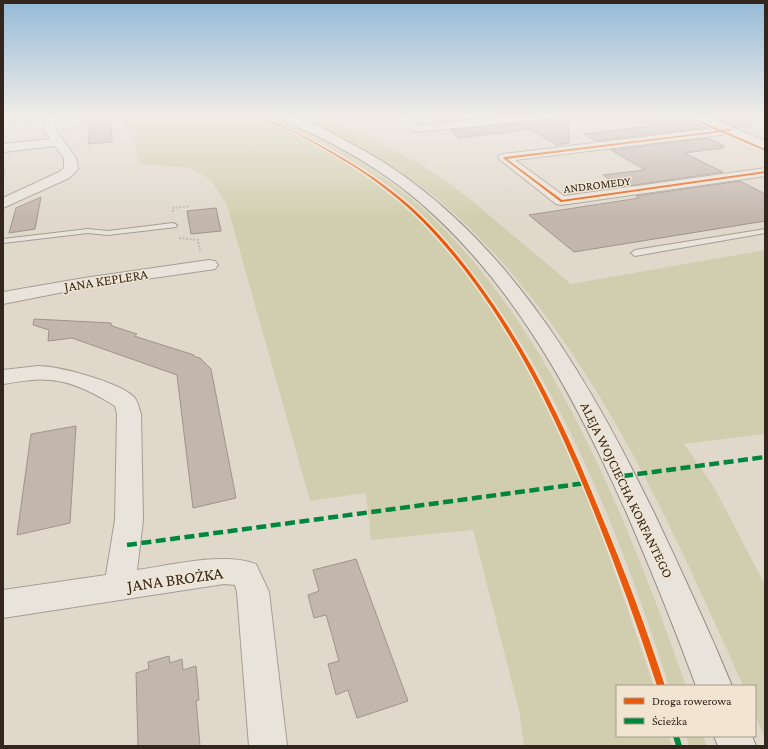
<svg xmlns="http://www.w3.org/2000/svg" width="768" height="749" font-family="'Crimson Pro',serif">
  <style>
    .green { fill: #d1ceaf }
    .building { fill: #c3b6ac; stroke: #9f948b }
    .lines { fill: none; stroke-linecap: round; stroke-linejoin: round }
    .service-casing { stroke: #a59d95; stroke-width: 2 }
    .minor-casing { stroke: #a59d95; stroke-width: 2 }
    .secondary-casing { stroke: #958d84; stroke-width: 2 }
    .path-far1 { stroke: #c1bbb4; stroke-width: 1.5; stroke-dasharray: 1.5 1; stroke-linecap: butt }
    .path { stroke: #c1bbb4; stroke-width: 2; stroke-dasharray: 2 1.5; stroke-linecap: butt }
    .service { fill: #e8e4dc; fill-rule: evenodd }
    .minor { fill: #e8e4dc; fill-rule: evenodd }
    .secondary { fill: #e8e4dc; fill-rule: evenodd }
    .quiet-far1 { stroke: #00873e; stroke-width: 4.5; stroke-dasharray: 10 4.5; stroke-linecap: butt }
    .quiet { stroke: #00873e; stroke-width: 6; stroke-dasharray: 12 6; stroke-linecap: butt }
    .cycleway-casing { stroke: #f1e5d1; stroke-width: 3 }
    .cycleway { fill: #e8590c; fill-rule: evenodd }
    .labels { text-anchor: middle; stroke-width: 3; stroke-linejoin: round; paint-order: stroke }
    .far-street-label { font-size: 12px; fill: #32261e; stroke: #f1e5d1 }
    .street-label { font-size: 14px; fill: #32261e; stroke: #f1e5d1 }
    .near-street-label { font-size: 17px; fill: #32261e; stroke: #f1e5d1 }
  </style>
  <rect width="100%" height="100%" fill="#e0d8cb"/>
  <!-- green -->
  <path class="green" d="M117 115H255L307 139 344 160 385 189 418 218 456 261 479 291 502 326 527 368 551 415 576 470 607 550 654 686H617V736H669L672 746H524L519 710 473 530 371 540 366 493 310 501 227 205 211 180 190 168 139 164 135 139Z
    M262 115H269C319 137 368 162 411 198 547 314 628 520 686 686H669C624 546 568 400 479 281 456 251 432 222 403 198 360 163 312 137 262 115Z
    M291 115H317L356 131 417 162 444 179 471 200 571 284 765 250V434L684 444 714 487 765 585V738L755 715V686H743C719 632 695 578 669 525 624 433 574 345 507 268 486 244 464 221 440 201 395 164 344 138 291 115Z
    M686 736H703L707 746H689Z"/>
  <!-- building -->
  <path class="building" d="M91 115H111L112 142 88 144Z
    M431 115H514L439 122Z
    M560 115H568L569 143 556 145 531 129 459 138 450 130 554 119Z
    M628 115H689L690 118 710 127 596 141 584 134 651 126Z
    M706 115H751L752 126 738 128Z
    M708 138 725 146H720L723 148 684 153 723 172 621 187 603 175 645 170 611 150Z
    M740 181 765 194V221L574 252 529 215 639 198 636 196Z
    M41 197 35 229 9 233 16 208Z
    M216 208 221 231 191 234 187 211Z
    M34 319 111 323 112 326 137 334 134 336 194 355 193 356 200 358 211 369 236 498 193 508 177 375 72 338 48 341 49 330 33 325Z
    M76 426 70 523 17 535 31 434Z
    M356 559 408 701 357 718 348 690 336 695 328 664 339 661 332 635 326 615 314 618 308 595 319 591 313 570Z
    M169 656 170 663 182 659 183 670 196 666 199 700 196 701 200 746H138L136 673 149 669 148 662Z"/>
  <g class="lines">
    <!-- service casing -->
    <g class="service-casing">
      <path id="service" d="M173 223 177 225 176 227 108 235 88 233 3 243V239L88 229 108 231Z
        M765 229V233L635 256 631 253 635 250Z"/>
    </g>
    <!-- minor casing -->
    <g class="minor-casing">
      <path id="minor" d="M46 115H56L55 129 76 158 78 169 69 178 3 208V198L59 172 64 168V158L55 146 3 152V144L50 139 43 129Z
        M395 115H406L419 125 526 115H559L554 118 417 132 413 131Z
        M690 115H703L765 141V149L729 134 515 160 564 196 765 168V176L561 205 556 204 498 158 500 155 504 154 716 128 691 117Z
        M209 260 215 261 218 265 215 269 84 288 3 304V292L84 278Z
        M38 366C59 366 119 382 134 397 138 401 139 409 141 414L143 520 137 570C172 565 223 552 256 564L269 592 287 746H249L237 592 235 585 224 584 3 618V590L106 575 115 520 117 414 115 406C96 394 72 381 49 380 34 378 18 382 3 384V370Z"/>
    </g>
    <!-- secondary casing -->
    <g class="secondary-casing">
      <path id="secondary" d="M275 115C298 112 331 133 352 144 498 221 586 372 655 515 682 572 708 628 732 686H696C675 629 652 572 628 516 574 394 508 270 401 187 363 158 320 136 276 117Z
        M714 736H752L756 746H718Z"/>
    </g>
    <!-- path-far1 -->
    <path class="path-far1" d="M3 125 33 121
      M69 129 91 122V115
      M3 168 6 172 3 177"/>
    <!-- path -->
    <path class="path" d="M173 212V208L190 206
      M179 238 198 240 200 251"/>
    <!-- service -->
    <use href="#service" class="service"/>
    <!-- minor -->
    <use href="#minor" class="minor"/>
    <!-- secondary -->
    <use href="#secondary" class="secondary"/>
    <!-- quiet-far1 -->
    <path class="quiet-far1" d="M623 476 765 457
      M127 545 586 483"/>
    <!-- quiet -->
    <path class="quiet" d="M676 736 679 746"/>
    <!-- cycleway casing -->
    <g class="cycleway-casing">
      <path id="cycleway" d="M257 115H259C312 139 364 166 409 205 435 228 458 255 479 284 530 353 568 432 600 512 624 569 646 627 665 686H657C638 627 617 569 594 512 562 432 526 354 475 284 450 250 422 217 388 191 361 169 330 152 299 135 285 128 270 123 257 115Z
        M683 115H685L722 130 731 129V131H724L765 149V151L721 132 507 159 562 200 765 171V173L561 202 503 158 504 157 718 131Z"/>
    </g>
    <!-- cycleway -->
    <use href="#cycleway" class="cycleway"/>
  </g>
  <!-- sky -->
  <linearGradient id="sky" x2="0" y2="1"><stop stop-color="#94bad6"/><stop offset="0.53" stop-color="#f1ede8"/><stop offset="1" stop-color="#f1ede8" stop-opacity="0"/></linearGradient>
  <rect width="768" height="219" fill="url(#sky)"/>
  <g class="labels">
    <!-- far-street labels -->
    <g class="far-street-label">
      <text transform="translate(597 185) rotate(-7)" y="4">ANDROMEDY</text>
    </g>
    <!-- street labels -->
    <g class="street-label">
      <text transform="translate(106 280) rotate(-9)" y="5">JANA KEPLERA</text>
      <text transform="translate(627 490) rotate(64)" y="5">ALEJA WOJCIECHA KORFANTEGO</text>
    </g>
    <!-- near-street labels -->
    <g class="near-street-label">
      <text transform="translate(175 579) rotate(-8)" y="6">JANA BROŻKA</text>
    </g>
  </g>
  <!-- border -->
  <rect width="768" height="749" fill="none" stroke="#32261e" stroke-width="8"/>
  <!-- legend -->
  <rect x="616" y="685" width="140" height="52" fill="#f1e5d1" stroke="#a59989"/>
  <rect x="624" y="698" width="20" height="6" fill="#e8590c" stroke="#a59989"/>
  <text x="652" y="705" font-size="12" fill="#32261e">Droga rowerowa</text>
  <rect x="624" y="718" width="20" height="6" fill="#00873e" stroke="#a59989"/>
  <text x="652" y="725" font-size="12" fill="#32261e">Ścieżka</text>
</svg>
